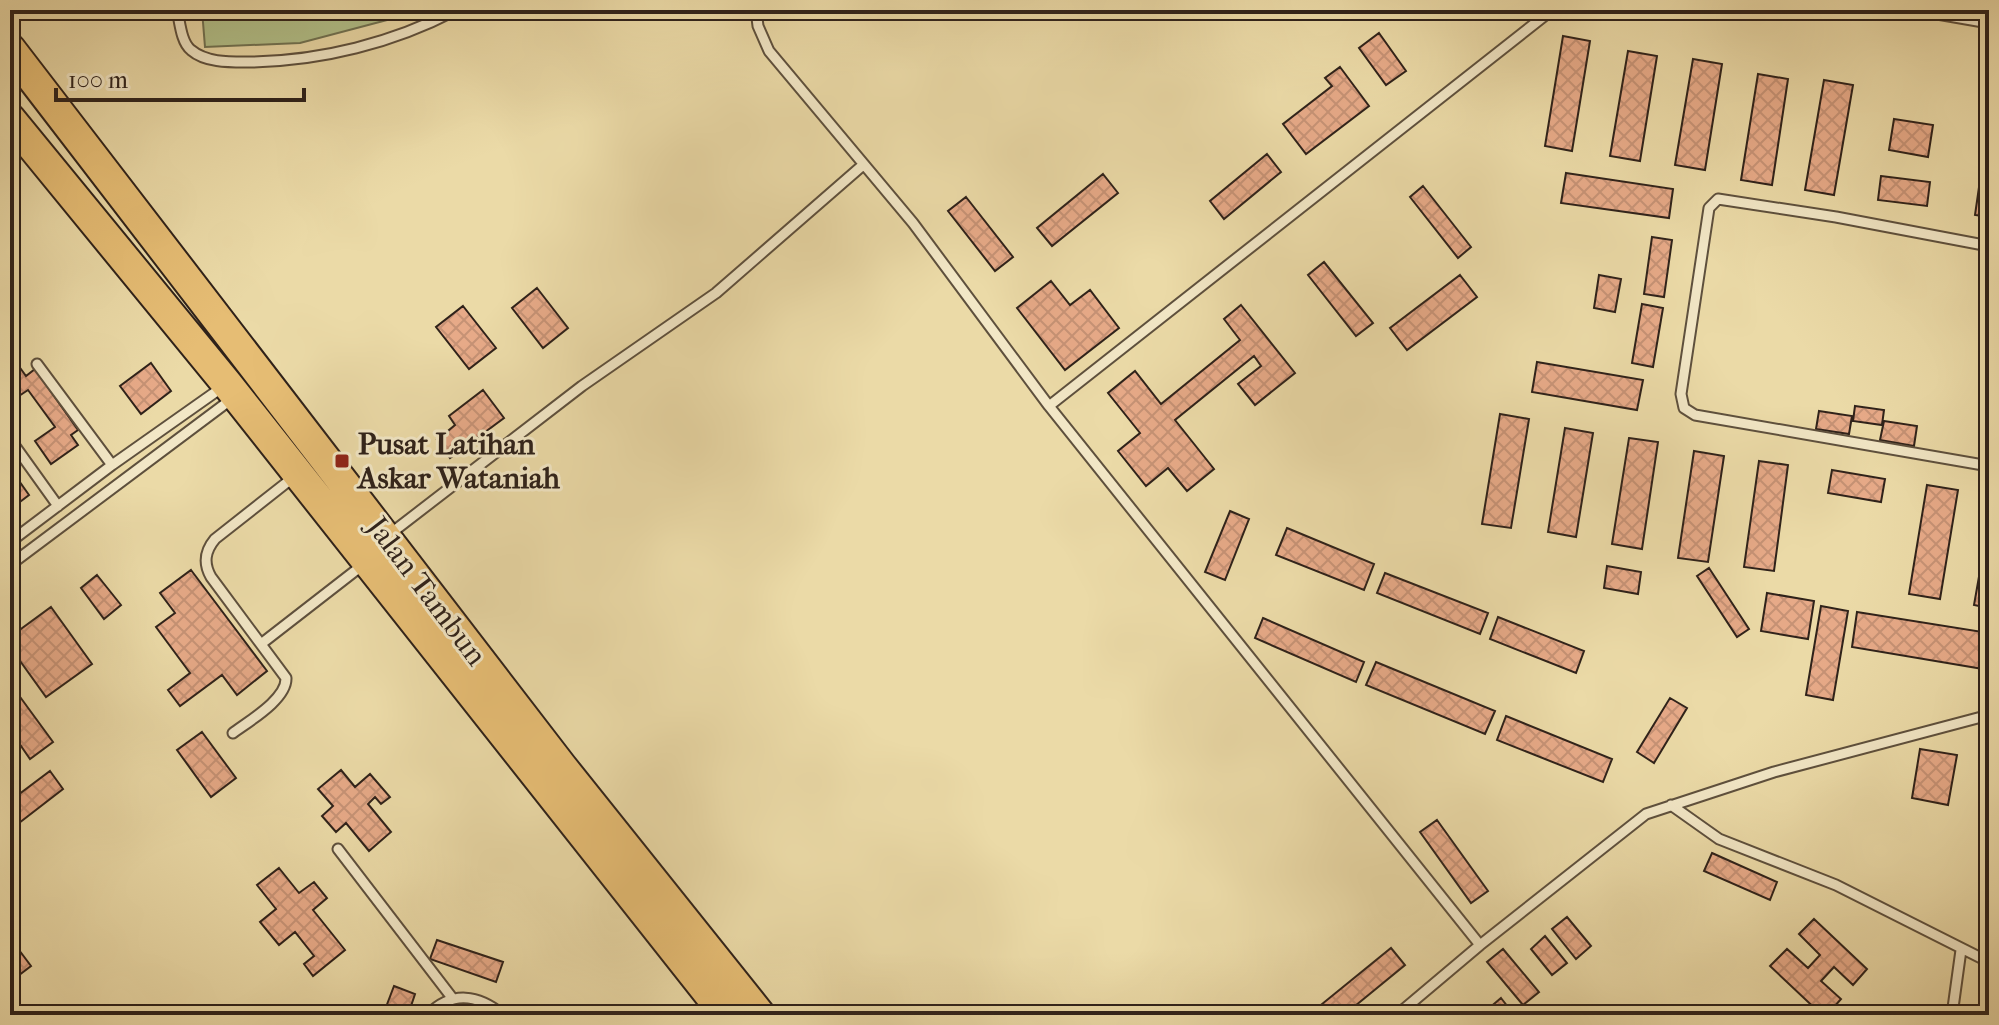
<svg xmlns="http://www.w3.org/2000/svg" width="1999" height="1025" font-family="'IM FELL French Canon',serif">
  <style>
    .pitch { fill: #b2c18a; stroke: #707252; stroke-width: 2 }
    .building { fill: url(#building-cross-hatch); stroke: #2f221a; stroke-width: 2 }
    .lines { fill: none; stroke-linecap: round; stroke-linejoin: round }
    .service-casing { stroke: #5e503d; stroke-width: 13 }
    .primary-casing { stroke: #2f221a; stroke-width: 34 }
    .service { stroke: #f2e7c6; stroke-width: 9 }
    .primary { stroke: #e6bd74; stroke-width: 30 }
    .poi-dot { fill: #8f2418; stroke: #f2e7c6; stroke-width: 3 }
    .labels { text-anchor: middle; stroke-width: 6; stroke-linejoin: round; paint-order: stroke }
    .poi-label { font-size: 30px; font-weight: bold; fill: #2f221a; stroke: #f2e7c6; text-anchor: start }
    .street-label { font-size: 30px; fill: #2f221a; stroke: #f2e7c6 }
  </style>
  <defs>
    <pattern id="building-cross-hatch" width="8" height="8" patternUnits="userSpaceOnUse" patternTransform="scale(2)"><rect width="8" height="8" fill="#e7aa88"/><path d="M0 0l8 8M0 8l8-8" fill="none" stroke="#c69275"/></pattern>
  </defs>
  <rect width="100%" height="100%" fill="#ebdaa7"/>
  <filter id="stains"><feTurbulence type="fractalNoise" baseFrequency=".0025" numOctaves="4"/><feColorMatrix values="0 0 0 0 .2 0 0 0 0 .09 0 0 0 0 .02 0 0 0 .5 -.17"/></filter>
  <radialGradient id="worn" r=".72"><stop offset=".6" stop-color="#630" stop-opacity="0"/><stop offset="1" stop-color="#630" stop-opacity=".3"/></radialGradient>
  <!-- pitch -->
  <path class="pitch" d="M202 10H425L300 43 205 47Z"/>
  <!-- building -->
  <path class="building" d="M1379 33 1406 71 1386 85 1359 48Z
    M1563 36 1590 41 1572 151 1545 146Z
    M1628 51 1657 56 1640 161 1610 156Z
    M1693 59 1722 64 1705 170 1675 165Z
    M1340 67 1369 106 1306 154 1283 124 1332 86 1325 78Z
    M1758 74 1788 79 1772 185 1741 180Z
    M1824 80 1853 85 1834 195 1805 190Z
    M1989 118V217L1975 215Z
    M1894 119 1933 125 1928 157 1889 150Z
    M1267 154 1281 172 1224 219 1210 201Z
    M1566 173 1673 189 1669 218 1561 203Z
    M1103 174 1118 193 1052 246 1037 228Z
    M1881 176 1930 182 1927 206 1878 200Z
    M1423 186 1471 247 1458 258 1410 197Z
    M966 197 1013 257 995 271 948 211Z
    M1652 237 1672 240 1664 297 1644 294Z
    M1324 262 1373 323 1356 336 1308 275Z
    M1460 275 1477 297 1407 350 1390 328Z
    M1599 275 1621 279 1615 312 1594 308Z
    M1051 281 1070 305 1090 290 1119 328 1065 370 1017 308Z
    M537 288 568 328 543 348 512 308Z
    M1642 304 1663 308 1653 367 1632 363Z
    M1241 305 1295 373 1255 405 1238 384 1261 366 1254 356 1175 420 1214 469 1187 491 1168 468 1146 486 1118 451 1140 433 1108 393 1135 371 1161 404 1240 340 1224 319Z
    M463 306 496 348 469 369 436 327Z
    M1537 362 1643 380 1637 410 1532 392Z
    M151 363 171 391 141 414 120 386Z
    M18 365 26 376 35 369 78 430 71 435 78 445 51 464 35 441 55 427 28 390 10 402V371Z
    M483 390 504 418 450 458 437 440 455 425 449 416Z
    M1855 406 1884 410 1882 425 1853 421Z
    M1819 411 1852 416 1849 434 1816 429Z
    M1500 414 1529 419 1511 528 1482 524Z
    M1884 421 1917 426 1914 446 1880 440Z
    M1565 428 1593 433 1576 537 1548 532Z
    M1629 438 1658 442 1642 549 1612 544Z
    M1694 451 1724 456 1708 562 1678 558Z
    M1759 461 1788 465 1774 571 1744 567Z
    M10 468 29 495 12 508 10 506Z
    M1832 470 1885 479 1881 502 1828 493Z
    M1927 485 1958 490 1940 599 1909 594Z
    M1230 511 1249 519 1225 580 1205 572Z
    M1989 520V608L1974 605Z
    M1287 528 1374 564 1364 590 1276 555Z
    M1607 566 1641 572 1638 594 1604 588Z
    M1709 568 1749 629 1737 637 1697 576Z
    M191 570 267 671 237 695 222 675 180 706 168 690 190 673 156 627 175 613 160 593Z
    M1385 573 1488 613 1480 634 1377 593Z
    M97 575 121 605 104 619 81 588Z
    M1767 593 1814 601 1808 639 1761 631Z
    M1821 606 1848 611 1833 700 1806 695Z
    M51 607 92 664 46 697 10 647V637Z
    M1857 612 1989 633V670L1852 647Z
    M1498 617 1584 651 1576 673 1490 639Z
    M1263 618 1364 662 1356 682 1255 638Z
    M1376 662 1495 711 1485 734 1366 685Z
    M15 690 53 742 30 759 10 730V693Z
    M1670 698 1687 708 1654 763 1637 752Z
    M1506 716 1612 759 1603 782 1497 740Z
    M202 732 236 778 211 797 177 750Z
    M1920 749 1957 755 1948 805 1912 798Z
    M341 770 355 787 370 774 390 797 381 804 375 797 368 804 391 832 369 851 346 823 336 832 322 816 333 806 318 789Z
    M50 771 63 789 10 830V801Z
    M1437 820 1488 891 1471 903 1420 832Z
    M1712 853 1777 882 1770 900 1704 871Z
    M279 868 299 893 314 882 327 898 313 910 345 950 313 976 304 964 314 956 295 932 279 945 260 922 276 909 257 885Z
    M1567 917 1591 946 1576 959 1552 929Z
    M1814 919 1867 969 1853 985 1834 967 1821 981 1841 999 1827 1015H1822L1770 966 1787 949 1808 968 1820 955 1799 934Z
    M1545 936 1567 963 1552 975 1531 949Z
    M10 938 31 966 10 982Z
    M437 940 503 962 496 982 430 959Z
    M1391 948 1405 965 1344 1015H1313L1311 1013Z
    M1503 949 1539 992 1523 1005 1487 962Z
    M394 986 415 994 408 1015H383Z
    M1501 998 1511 1011 1507 1015H1491L1487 1010Z"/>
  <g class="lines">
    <!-- service casing -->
    <g class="service-casing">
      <path id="service" d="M177 10C180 22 181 42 191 50 206 63 231 62 250 62 321 61 393 43 456 10
        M756 10 758 26 769 51 913 223 1049 406 1480 945
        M1914 10 1989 23
        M1989 246 1836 217 1718 199 1709 208 1681 394 1684 408 1695 415 1989 466
        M37 364 112 465
        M1049 406 1552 10
        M10 439 58 506
        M390 534 582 386 716 293 863 165
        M10 542 112 465 224 386
        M10 565 233 398
        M261 644 364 564
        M233 733C249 721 287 699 286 678L211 577C203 563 205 551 215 539L295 476
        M1671 805 1719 839 1836 885 1989 962
        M338 849 453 999
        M428 1015C452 990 479 995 503 1015
        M1397 1015 1480 945 1646 814 1774 772 1989 715
        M1952 1015 1961 950"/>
    </g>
    <!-- primary casing -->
    <g class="primary-casing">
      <path id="primary" d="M10 49 561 766 760 1015
        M10 119 227 384 726 1015"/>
    </g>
    <!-- service -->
    <use href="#service" class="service"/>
    <!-- primary -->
    <use href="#primary" class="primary"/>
  </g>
  <!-- markers -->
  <rect class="poi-dot" x="334" y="453" width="16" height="16" rx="4"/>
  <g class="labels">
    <!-- poi labels -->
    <g class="poi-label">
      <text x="358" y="454">Pusat Latihan<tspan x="358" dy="34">Askar Wataniah</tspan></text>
    </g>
    <!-- street labels -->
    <g class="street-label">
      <text transform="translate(427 591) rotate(53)" y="10">Jalan Tambun</text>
    </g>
  </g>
  <!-- margin -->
  <rect width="1999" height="1025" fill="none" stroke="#ebdaa7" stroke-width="40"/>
  <rect x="12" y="12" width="1975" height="1001" fill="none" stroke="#2f221a" stroke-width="4"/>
  <rect x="20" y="20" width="1959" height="985" fill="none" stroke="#2f221a" stroke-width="2"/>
  <!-- scale -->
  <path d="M56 88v12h248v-12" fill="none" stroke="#2f221a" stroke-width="4"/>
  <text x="68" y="88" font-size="24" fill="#2f221a" stroke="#f2e7c6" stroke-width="6" paint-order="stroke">100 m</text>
  <rect width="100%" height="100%" filter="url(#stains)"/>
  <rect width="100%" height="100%" fill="url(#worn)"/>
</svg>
